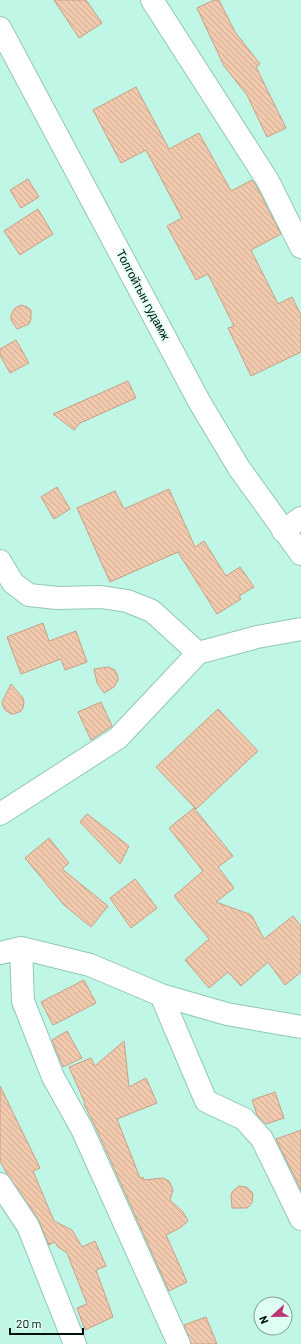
<svg xmlns="http://www.w3.org/2000/svg" width="301" height="1344" font-family="Barlow,sans-serif">
  <style>
    .building { fill: url(#building-back-hatch); stroke: #c7a086 }
    .lines { fill: none; stroke-linecap: round; stroke-linejoin: round }
    .minor-casing { stroke: #92c7b8; stroke-width: 24 }
    .secondary-casing { stroke: #92c7b8; stroke-width: 24 }
    .minor { stroke: #fff; stroke-width: 22 }
    .secondary { stroke: #fff; stroke-width: 22 }
    .labels { text-anchor: middle; stroke-width: 3.5; stroke-linejoin: round; paint-order: stroke }
    .street-label { font-size: 12px; fill: #00100b; stroke: #defef4 }
  </style>
  <defs>
    <pattern id="building-back-hatch" width="6" height="6" patternUnits="userSpaceOnUse"><rect width="6" height="6" fill="#f1c9ad"/><path d="M-1 5l2 2M0 0l6 6M5-1l2 2" fill="none" stroke="#cdac94"/></pattern>
  </defs>
  <rect width="100%" height="100%" fill="#bff6e6"/>
  <!-- building -->
  <path class="building" d="M54 0H86L102 23 79 38Z
    M214 0H219L235 32 260 64 256 67 286 128 267 137 247 95 224 66 197 8Z
    M136 87 169 149 199 133 231 191 252 180 257 187 281 234 251 250 278 304 292 297 301 315V352L251 376 228 328 234 326 208 274 196 280 167 226 182 218 146 150 121 163 93 110Z
    M28 179 39 197 21 208 10 190Z
    M38 209 53 234 20 255 4 231Z
    M21 305 27 307 31 310V319L29 324 17 329 11 320V315L15 308Z
    M16 340 29 363 10 373 0 355V349Z
    M128 381 136 398 80 423 74 430 53 414Z
    M57 487 70 509 54 519 41 497Z
    M169 489 195 547 204 541 226 576 240 567 254 587 239 596 241 599 217 614 178 552 110 582 77 508 115 491 124 509Z
    M43 623 49 641 76 631 87 662 65 670 61 659 21 674 7 637Z
    M108 667 115 670 118 677V680L114 687 104 693 97 683 94 669Z
    M11 684 23 698 24 701 23 708 21 711 14 714H11L5 710 2 703 3 700Z
    M101 702 112 726 91 740 78 712Z
    M218 709 258 751 196 809 156 767Z
    M194 808 233 856 218 867 234 888 216 902 249 914 252 916 264 939 293 916 301 926V972L285 985 268 962 241 986 228 972 209 988 185 960 209 939 174 896 203 871 169 828Z
    M87 814 129 846 120 864 80 822Z
    M49 838 69 863 62 869 108 906 91 927 64 905 25 858Z
    M135 879 157 908 131 928 110 898Z
    M84 980 96 1003 53 1025 41 1002Z
    M67 1031 82 1058 63 1067 52 1040Z
    M124 1041 129 1087 146 1078 157 1103 117 1119 140 1178 143 1177 144 1180 163 1178 169 1181 173 1190 170 1200 183 1212 188 1221 180 1228 166 1235 187 1282 169 1291 96 1128 84 1104 85 1103 69 1067 91 1058 95 1066Z
    M0 1086 40 1168 33 1171 54 1221 72 1230 82 1247 95 1241 106 1266 96 1270 113 1317 85 1330 77 1308 87 1304 67 1253 58 1247 55 1242 49 1245 38 1219 7 1174 0 1161Z
    M275 1092 284 1118 266 1124 257 1115 252 1100Z
    M301 1130V1190L276 1139Z
    M239 1186 246 1187 252 1192 253 1195 252 1203 247 1208H232L231 1194 233 1191Z
    M206 1317 217 1344H191L184 1325Z"/>
  <g class="lines">
    <!-- minor casing -->
    <g class="minor-casing">
      <path id="minor" d="M152 0 268 181 301 247
        M283 531 301 518
        M0 561 13 583 29 595 57 598 101 597 127 601 152 611 198 653
        M0 814 118 738 198 653 257 637 301 629
        M21 948 23 1001 53 1077 82 1129 179 1344
        M0 953 21 948 90 965 161 995 227 1014 301 1027
        M161 995 206 1101 244 1119 262 1139 301 1219
        M0 1184 28 1226 75 1344"/>
    </g>
    <!-- secondary casing -->
    <g class="secondary-casing">
      <path id="secondary" d="M0 28 200 403 239 468 301 554"/>
    </g>
    <!-- minor -->
    <use href="#minor" class="minor"/>
    <!-- secondary -->
    <use href="#secondary" class="secondary"/>
  </g>
  <g class="labels">
    <!-- street labels -->
    <g class="street-label">
      <text transform="translate(143 295) rotate(62)" y="4">Толгойтын гудамж</text>
    </g>
  </g>
  <!-- north arrow -->
  <g transform="translate(273 1316) rotate(248)"><circle r="19" fill="#defef4" stroke="#859f97"/>
  <path d="M0-3L7 15L0 10L-7 15Z" fill="#bb3474"/>
  <text y="-6" font-size="11" font-weight="bold" text-anchor="middle" fill="#00100b">N</text>
  </g>
  <!-- scale -->
  <path d="M10 1328v6h73v-6" fill="none" stroke="#00100b" stroke-width="2"/>
  <text x="16" y="1328" font-size="12" fill="#00100b" stroke="#defef4" stroke-width="3" paint-order="stroke">20 m</text>
</svg>
